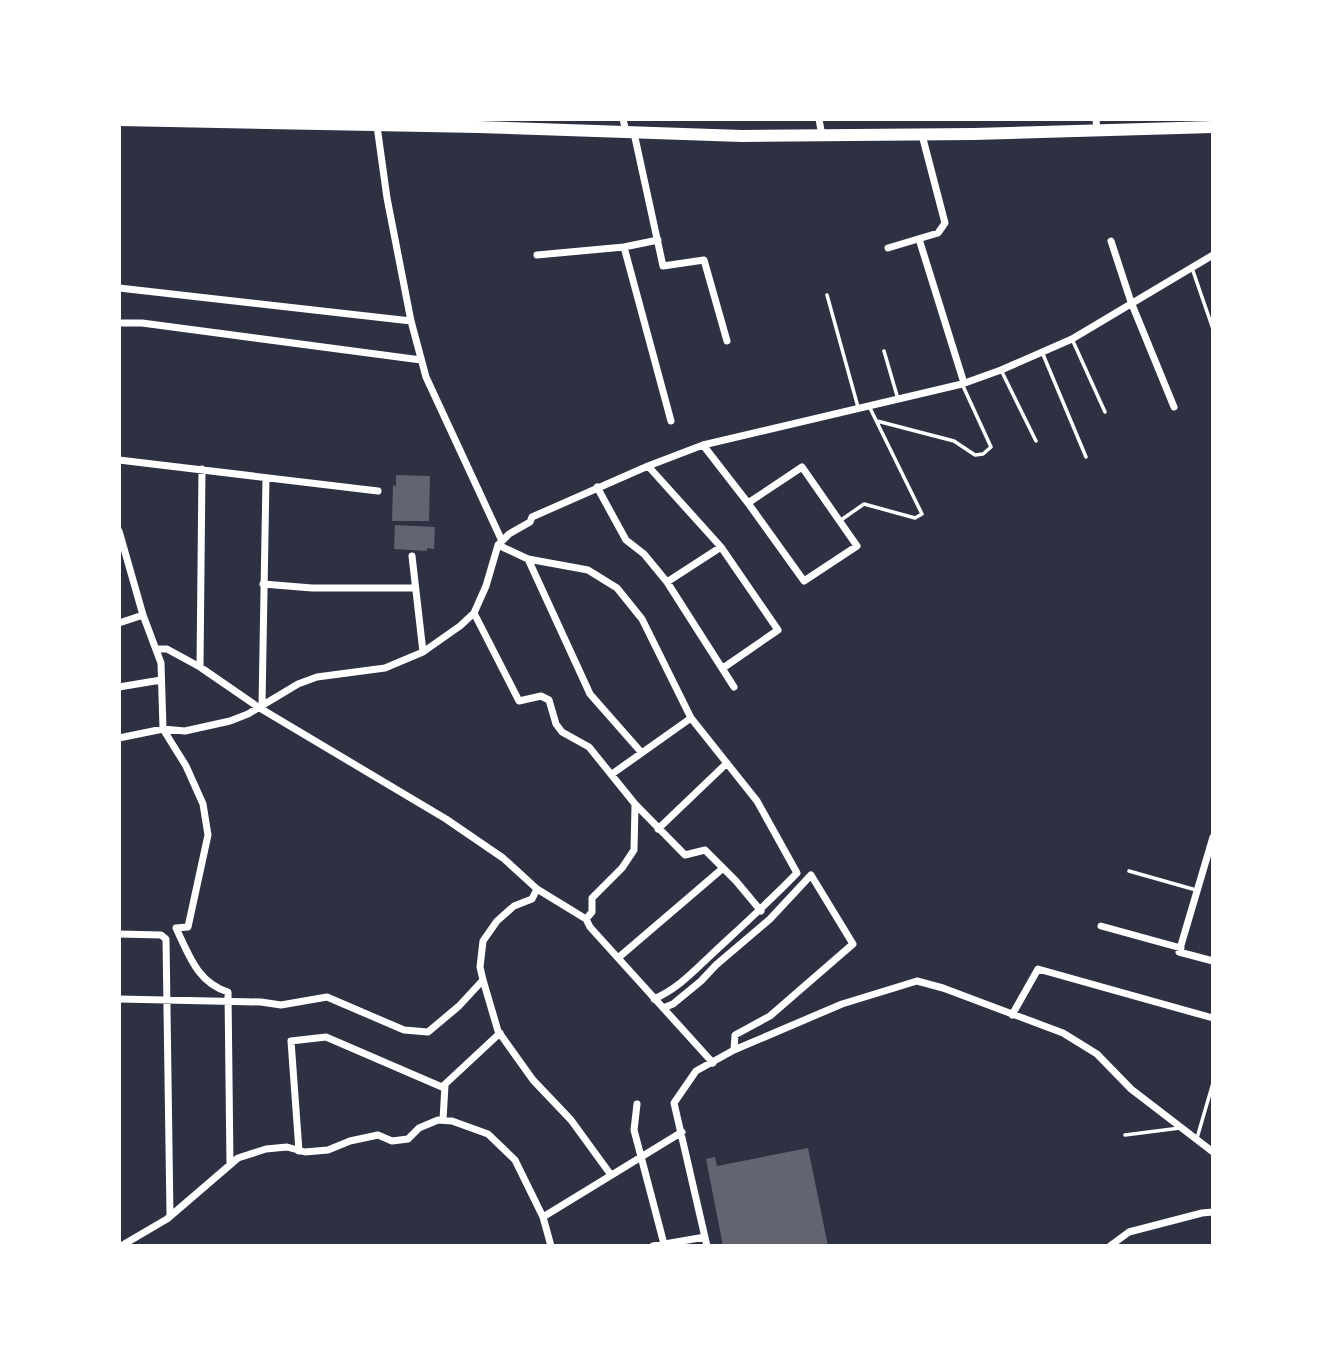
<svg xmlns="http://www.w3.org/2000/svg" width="1332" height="1365" font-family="Merriweather,serif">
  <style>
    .building { fill: #626471 }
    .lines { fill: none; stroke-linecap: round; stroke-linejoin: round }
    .service { stroke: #fff; stroke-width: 3.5 }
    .minor { stroke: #fff; stroke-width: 7 }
    .primary { stroke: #fff; stroke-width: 12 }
  </style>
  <rect width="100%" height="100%" fill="#2d3142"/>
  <!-- building -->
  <path class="building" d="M396 475 430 476 429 521H392L393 485 396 486Z
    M395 525 435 527 434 549 427 548V551L394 549Z
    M808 1148 828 1246H723L706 1159 715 1157 717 1166Z"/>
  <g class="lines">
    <!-- service -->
    <path class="service" d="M1192 268 1213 329
      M827 295 858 407
      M1072 339 1105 412
      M884 351 898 399
      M1042 352 1086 457
      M1001 370 1036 441
      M877 421 954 441 975 455 983 454 991 447 963 386
      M841 520 864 504 915 518 922 514 869 406
      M1129 871 1196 890
      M1125 1135 1180 1128
      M1197 1138 1213 1083"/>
    <!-- minor -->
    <path class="minor" d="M623 119 626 132
      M819 119 822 136
      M1096 119 1097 131
      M377 126 387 198 411 321 426 377 502 541
      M634 133 663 266 704 260 727 341
      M919 239 964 383
      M658 240 624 247 671 421
      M1111 241 1131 302 1174 407
      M888 248 938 233 945 223 922 135
      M537 255 624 247
      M119 288 411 321
      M119 323H142L421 360
      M703 445 748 503 804 581 857 546 802 467 748 503
      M119 460 378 491
      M648 466 721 547 778 630 723 668
      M597 487 626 540 644 554 667 582 734 687
      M119 531 143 615 161 663 163 729 186 766 203 804 208 835 188 927 176 928C189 955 197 982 228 992L230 1165
      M498 545 528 559 588 570 617 588 642 619 691 718 757 801 797 873C769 902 740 928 710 956 692 973 677 989 654 999
      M412 556 423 652
      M528 559 590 694 641 752
      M667 582 721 547
      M263 584 312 588H415
      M474 613 519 701 541 696 549 700 556 724 562 732 589 747 635 804 685 855 705 850 736 881 761 911
      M119 623 143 615
      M157 649H167L200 667 258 707 446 819 503 858 537 889 586 919 590 927 618 958 713 1063
      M200 667 202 469
      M119 687 161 680
      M262 705 266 478
      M119 738 163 729 185 731 230 721 248 714 298 684 317 677 385 668 423 652 460 626 474 613 486 586 498 545 509 534 530 522 532 517 648 466 703 445 962 384 1001 370 1072 339 1213 255
      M612 774 691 718
      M658 829 727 763
      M1213 837 1179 952 1213 961
      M537 889 532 899 514 906 497 921 483 941 480 967 483 980 498 1031 533 1080 571 1120 611 1175
      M586 919 592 912V898L622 868 634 850 635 805
      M1101 926 1181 948
      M119 934 161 935 166 939 170 1216
      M618 958 722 869
      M119 999 261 1002 281 1005 327 997 404 1030 428 1032 459 1006 483 980
      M663 1008 673 1004 701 981 716 965 770 919 811 875 853 944 770 1016 735 1035 734 1050
      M1012 1015 1038 969 1213 1018
      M637 1104 634 1130 664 1244
      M443 1120 445 1085
      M299 1151 291 1041 326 1037 442 1087 500 1033
      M543 1217 551 1246
      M121 1246 167 1219 238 1158 266 1149 287 1147 305 1152 328 1150 350 1141 378 1135 392 1141 408 1139 419 1128 438 1120 452 1121 488 1134 515 1160 543 1217 682 1132
      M653 1246 705 1237
      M707 1246 674 1103 696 1071 734 1050 842 1004 917 981 943 988 1063 1033 1097 1054 1131 1089 1213 1152
      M1110 1246 1129 1232 1202 1213 1213 1212"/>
    <!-- primary -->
    <path class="primary" d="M119 120 478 127 742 136 974 134 1213 127"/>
  </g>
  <!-- border -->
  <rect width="1332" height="1365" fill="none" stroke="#ffffff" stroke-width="242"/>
</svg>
